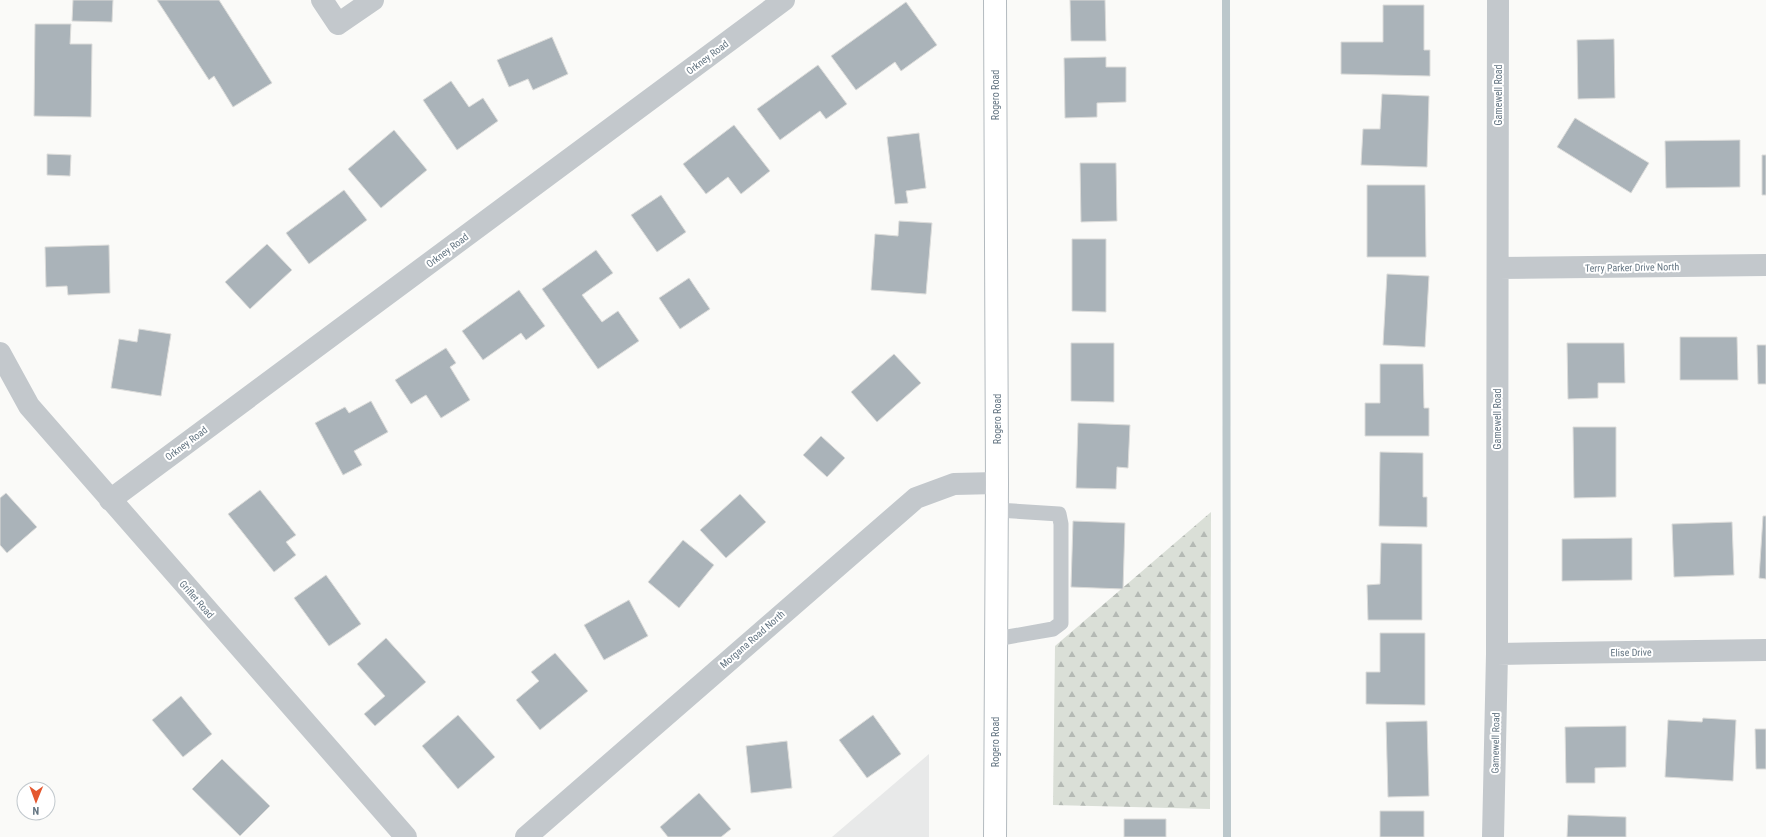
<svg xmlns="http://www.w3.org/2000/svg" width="1766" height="837" font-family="'Roboto Condensed',sans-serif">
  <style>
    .built { fill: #e8e9e9 }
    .forest { fill: url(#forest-firs) }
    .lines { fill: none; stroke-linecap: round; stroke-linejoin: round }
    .stream { stroke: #bbc7cb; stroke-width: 8 }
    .building { fill: #aab3b9; stroke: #dcdcda }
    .secondary-casing { stroke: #b3babf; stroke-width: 24 }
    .service { stroke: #c3c8cc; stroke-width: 15 }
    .minor { stroke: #c3c8cc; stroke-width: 22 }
    .secondary { stroke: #fff; stroke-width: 22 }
    .labels { text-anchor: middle; stroke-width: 4; stroke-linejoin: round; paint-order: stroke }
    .street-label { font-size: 10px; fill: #657683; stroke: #fff }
  </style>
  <defs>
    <pattern id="forest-firs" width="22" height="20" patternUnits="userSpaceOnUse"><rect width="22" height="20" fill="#dadfd7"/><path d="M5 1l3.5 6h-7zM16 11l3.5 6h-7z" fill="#b4b9b4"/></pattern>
  </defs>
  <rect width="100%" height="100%" fill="#fafaf8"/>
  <!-- built -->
  <path class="built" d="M929 754V837H832Z"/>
  <!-- forest -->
  <path class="forest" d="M1211 512 1210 809 1053 805 1055 646Z"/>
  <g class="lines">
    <!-- stream -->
    <path class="stream" d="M1226 0 1227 837"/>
  </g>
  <!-- building -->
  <path class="building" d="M73 0H113L112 22 72 21Z
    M157 0H219L272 83 233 107 214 76 209 80Z
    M1070 0H1105L1106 41H1071Z
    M906 2 937 45 901 71 895 62 856 90 831 56Z
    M1383 5H1424V50H1430V76L1341 74V42H1383Z
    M35 24H71L70 44H92L91 117 34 116Z
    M552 37 568 74 533 90 528 79 509 87 497 60Z
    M1614 39 1615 98 1578 99 1577 40Z
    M1106 57V67H1126V102L1097 103V117L1065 118 1064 58Z
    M818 65 847 104 826 119 820 111 780 140 757 109Z
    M451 81 469 107 483 98 498 121 457 150 423 100Z
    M1382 94 1429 96 1427 167 1361 165 1363 129H1380Z
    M1575 118 1649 163 1631 193 1557 147Z
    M734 125 770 171 741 194 728 177 706 194 683 164Z
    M394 130 427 170 381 208 348 169Z
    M919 133 926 188 906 191 908 203 895 204 887 137Z
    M1740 140V187L1666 188 1665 141Z
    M47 154 71 155 70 176 47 175Z
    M1762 155H1766V195H1762Z
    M1080 163H1116L1117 221 1081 222Z
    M1367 185H1425L1426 257H1367Z
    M344 190 367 220 309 264 286 233Z
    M661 195 686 232 657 252 631 215Z
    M899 221 932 223 926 294 871 290 875 234 898 236Z
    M1072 239H1106V312L1072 311Z
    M267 244 292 270 250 309 225 282Z
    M109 245 110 293 68 295 67 286 46 287 45 247Z
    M596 250 613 273 582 295 602 322 618 311 639 341 598 369 542 289Z
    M1387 274 1429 276 1425 347 1383 345Z
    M689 278 710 309 680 329 659 298Z
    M519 290 545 326 526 340 521 333 483 360 462 331Z
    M139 329 171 334 161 396 111 388 119 339 137 342Z
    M1680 337H1737L1738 380H1680Z
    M1071 343H1114V402L1071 401Z
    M1567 343H1624L1625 383H1598V398L1568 399Z
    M1757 345H1766V384H1758Z
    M446 348 456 363 450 367 470 400 441 418 426 395 411 404 395 380Z
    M894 354 921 383 877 422 851 392Z
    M1380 364H1423L1424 408H1429V436H1365V403H1380Z
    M371 401 388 432 354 451 362 465 343 475 315 423 345 407 349 413Z
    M1078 423 1130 425 1128 468 1117 467 1116 489 1076 488Z
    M1573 427H1616V497L1574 498Z
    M821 436 845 458 827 477 803 455Z
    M1380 452 1423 453V497H1427V527L1379 526Z
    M260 490 296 535 286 542 296 555 274 572 228 514Z
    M6 493 37 527 7 553 0 545V498Z
    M740 494 766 522 726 558 700 530Z
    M1763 516H1766V579L1759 578Z
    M1073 521 1125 523 1123 589 1071 587Z
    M1732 522 1734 575 1674 577 1672 524Z
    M1632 538V580L1562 581V539Z
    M683 540 714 565 679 608 648 582Z
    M1381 543 1422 544V620H1368L1367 585 1380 584Z
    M326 575 361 624 329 646 294 598Z
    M629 600 648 636 604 660 584 625Z
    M1380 633H1425V705L1366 704V672H1380Z
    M386 638 426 682 375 726 364 714 385 696 357 664Z
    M555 653 588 691 540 730 516 700 539 681 531 672Z
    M181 696 212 734 183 757 152 720Z
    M458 715 495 757 458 789 422 746Z
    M873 715 901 754 867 778 839 740Z
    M1703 718 1736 720 1733 781 1665 777 1668 720 1702 722Z
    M1427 721 1429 796 1388 797 1386 722Z
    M1626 726V767L1595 768V783H1566L1565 727Z
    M1755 729H1766V769H1756Z
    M787 741 792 788 751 793 746 746Z
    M222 759 270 806 240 836 192 789Z
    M699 793 731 829 721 837H668L660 827Z
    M1380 811H1424V837H1380Z
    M1568 815 1626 817V837H1567Z
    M1124 819H1166V837H1124Z"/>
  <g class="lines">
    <!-- secondary casing -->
    <g class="secondary-casing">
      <path id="secondary" d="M995 837 997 483 995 0"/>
    </g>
    <!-- service -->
    <path class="service" d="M996 639 1053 629 1061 623V524L1059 514 997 510"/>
    <!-- minor -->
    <path class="minor" d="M322 0 338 24 373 0
      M1498 268 1766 265
      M0 353 29 406 406 837
      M110 500 784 0
      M1497 654 1766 650
      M526 837 916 498 954 484 997 483
      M1493 837 1497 654 1498 0"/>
    <!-- secondary -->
    <use href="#secondary" class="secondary"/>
  </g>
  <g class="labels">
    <!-- street labels -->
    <g class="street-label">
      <text transform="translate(707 57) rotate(-37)" y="4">Orkney Road</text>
      <text transform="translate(995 95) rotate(-90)" y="4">Rogero Road</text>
      <text transform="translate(1498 95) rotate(-90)" y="4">Gamewell Road</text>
      <text transform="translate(447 250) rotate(-37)" y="4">Orkney Road</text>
      <text transform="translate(1632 267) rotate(-1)" y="4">Terry Parker Drive North</text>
      <text transform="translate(997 419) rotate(-90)" y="4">Rogero Road</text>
      <text transform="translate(1497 419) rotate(-90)" y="4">Gamewell Road</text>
      <text transform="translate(186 443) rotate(-37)" y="4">Orkney Road</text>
      <text transform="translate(197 599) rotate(49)" y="4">Griflet Road</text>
      <text transform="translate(752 639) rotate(-41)" y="4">Morgana Road North</text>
      <text transform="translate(1631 652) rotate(-1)" y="4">Elise Drive</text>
      <text transform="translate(995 742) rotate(-90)" y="4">Rogero Road</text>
      <text transform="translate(1495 743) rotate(-89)" y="4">Gamewell Road</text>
    </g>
  </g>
  <!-- north arrow -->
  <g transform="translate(36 801) rotate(181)"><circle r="19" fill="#ffffff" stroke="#c1c8cd"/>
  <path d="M0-3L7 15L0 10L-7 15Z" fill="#e4572e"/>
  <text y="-6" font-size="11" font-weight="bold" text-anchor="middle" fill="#657683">N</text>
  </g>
</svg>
